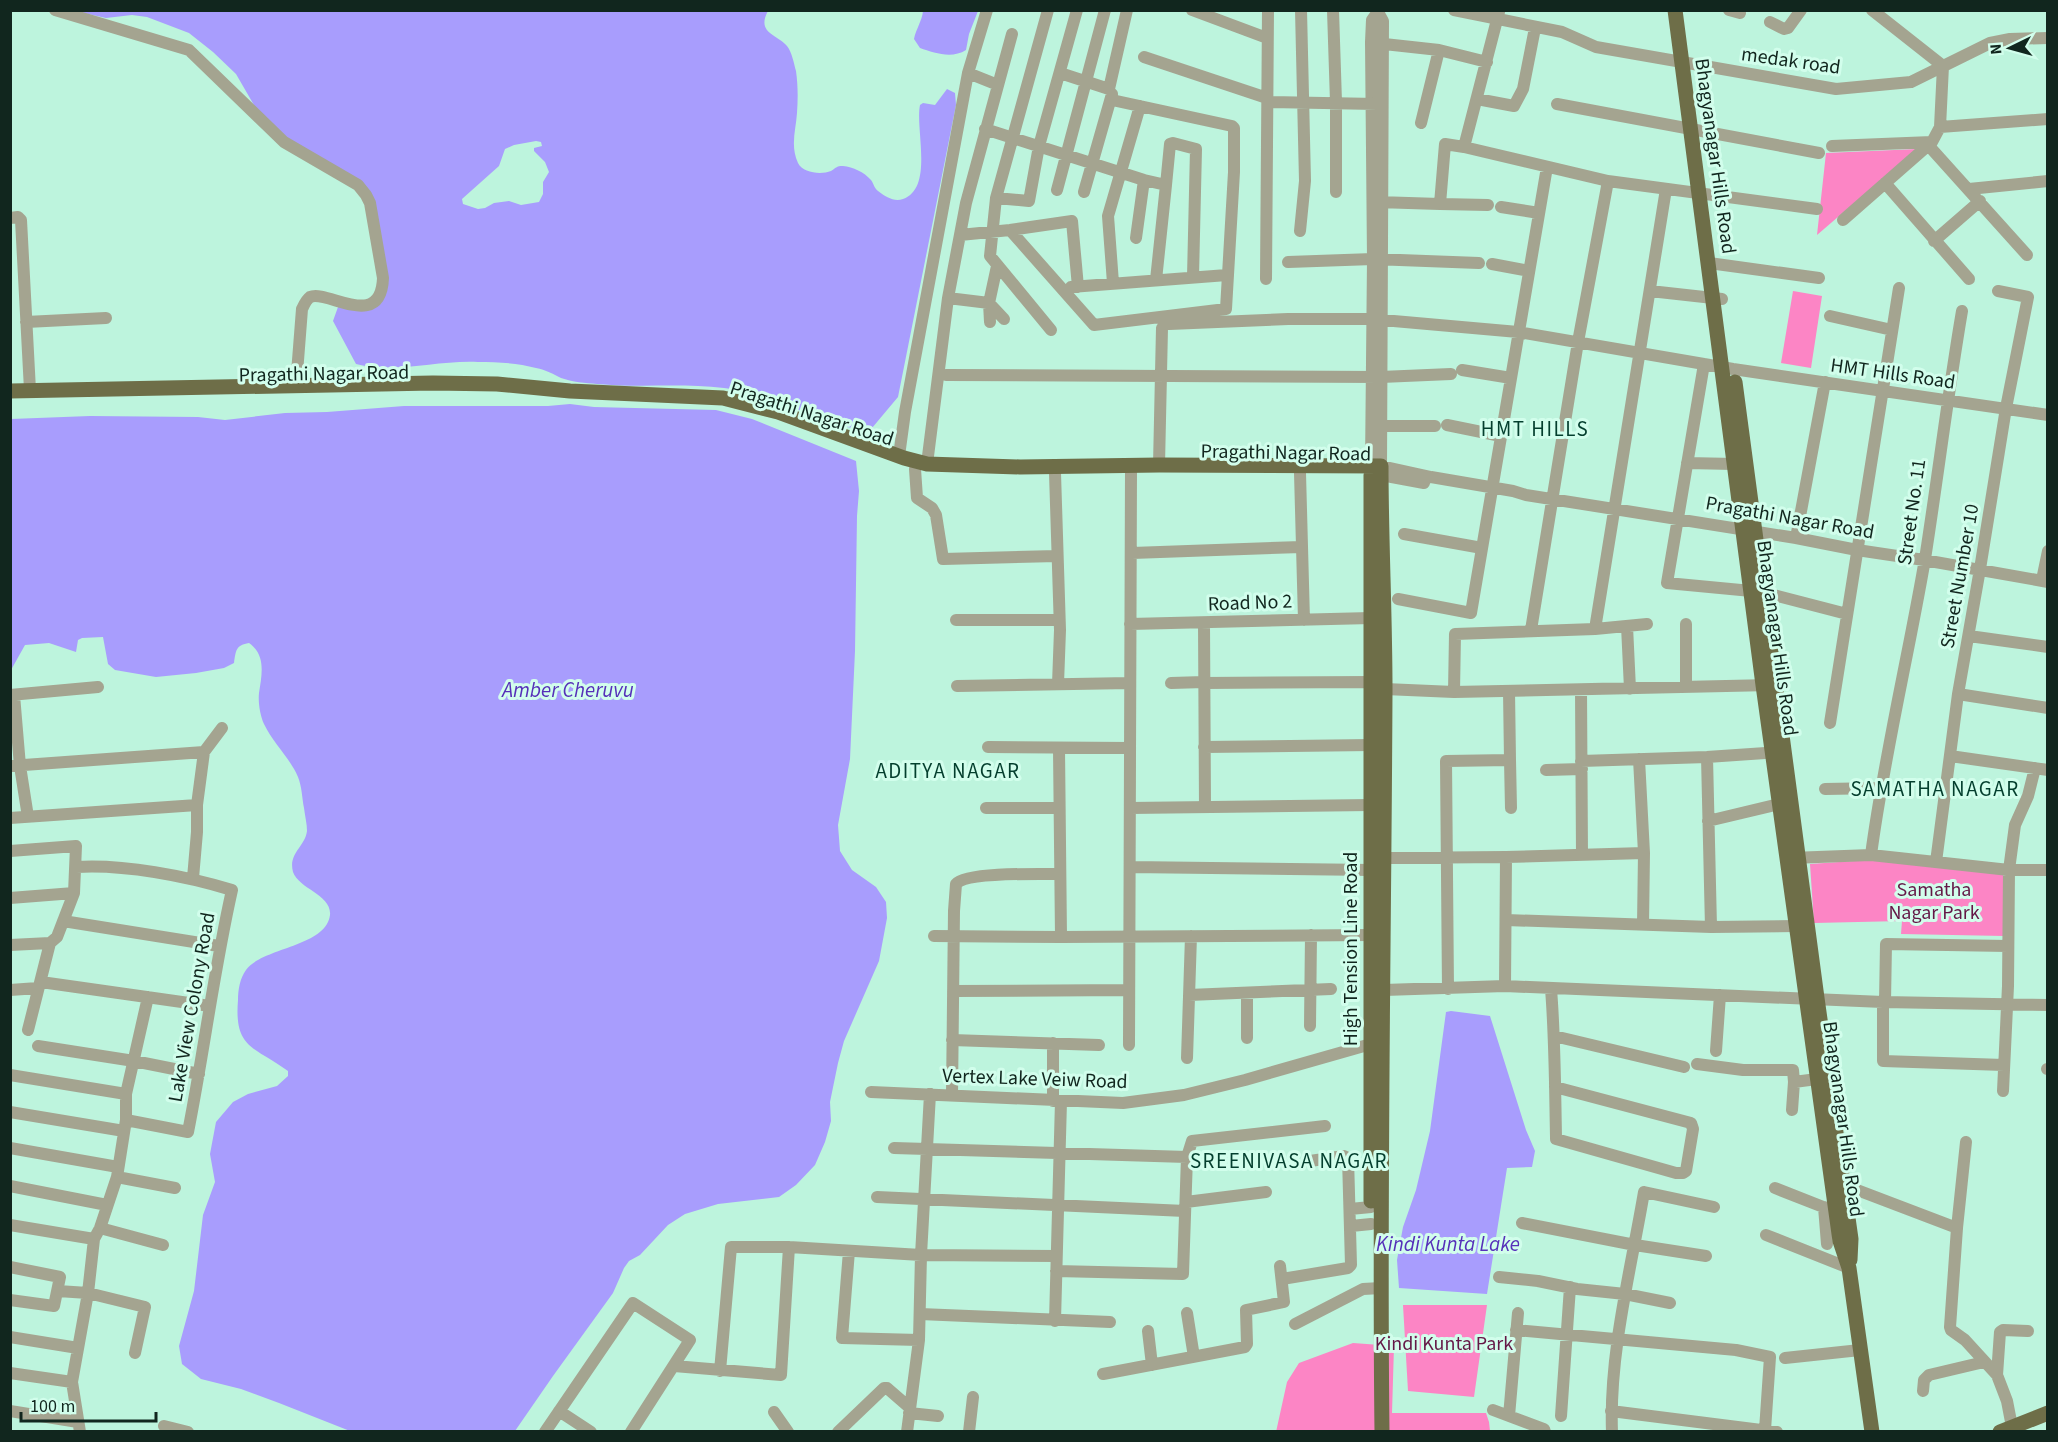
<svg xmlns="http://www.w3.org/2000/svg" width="2058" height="1442" font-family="'Source Sans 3',sans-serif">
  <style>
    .green { fill: #fc85c5 }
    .water { fill: #a89dfd; fill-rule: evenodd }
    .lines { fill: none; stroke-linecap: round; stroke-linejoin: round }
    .minor { stroke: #a4a490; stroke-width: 12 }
    .major { stroke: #6e6e48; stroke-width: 15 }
    .labels { text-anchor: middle; stroke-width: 6; stroke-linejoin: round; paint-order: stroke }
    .street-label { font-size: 20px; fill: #11261e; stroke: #d2feec }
    .park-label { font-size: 20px; fill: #641746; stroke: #d2feec }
    .neighbourhood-label { font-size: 21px; letter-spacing: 1.5px; fill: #043f2e; stroke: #d2feec }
    .water-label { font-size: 21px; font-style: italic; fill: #5630b9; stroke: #d2feec }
  </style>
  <rect width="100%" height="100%" fill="#bdf4dd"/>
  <!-- green -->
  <path class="green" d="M1917 149 1817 235 1826 153Z
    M1793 291 1822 296 1811 368 1781 363Z
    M1869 860 2003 873 2004 936 1901 934 1902 921 1814 923 1810 864Z
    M1403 1305H1487L1474 1397 1408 1391Z
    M1353 1343 1394 1346 1392 1413H1486L1489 1422 1490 1431 1276 1432 1287 1382 1299 1363Z"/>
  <!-- water -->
  <path class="water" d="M75 11H768C756 33 777 34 787 46 792 52 794 64 796 71 798 85 798 99 797 113 796 129 790 146 798 163 803 173 821 175 831 171 836 168 836 166 843 166 853 167 864 172 871 180 874 184 874 188 878 191 886 197 894 202 903 199 934 188 915 129 920 105L923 103 935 105 947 89 955 93 956 105 898 397 872 428C840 432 810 414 781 402 764 395 742 390 724 388 682 383 639 388 597 384 586 383 572 382 561 378 553 374 546 370 536 368 518 363 497 362 478 362 437 360 396 374 356 364L333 321 338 307 353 308 386 288 374 203 286 140 261 117 236 74 213 52 189 33 147 17 132 15 106 18ZM536 141 541 142 542 146 534 148V151L545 162 549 172 543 182V194L539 202 521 205 509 201 494 203 485 208 478 209 463 204 462 199 499 166 505 149 514 145Z
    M923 11H978L969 34 966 50C952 59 934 53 920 48L914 39C916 29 922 21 923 11Z
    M570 404 594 407 716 410 752 419 856 461 859 491 857 516 855 651 850 759 838 825 840 851 852 870 876 887 886 902 887 918 879 961 844 1041 838 1063 830 1102 831 1121 825 1142 815 1165 796 1185 779 1197 718 1204 685 1214 668 1225 640 1255 629 1261 624 1268 613 1293 553 1376 515 1431H350L279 1403 241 1389 201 1379 182 1364 179 1346 194 1291 203 1215 215 1182 210 1154 216 1122 233 1102 248 1094 277 1086 288 1076V1071C254 1046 234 1049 238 1000 238 990 240 978 246 970 263 947 326 947 330 915 332 895 299 889 293 872 288 853 305 847 307 831 307 824 305 816 304 808 302 798 302 787 298 777 290 758 273 743 264 724 260 715 258 702 259 693 262 674 266 655 249 643 236 645 236 650 234 663L224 668 196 673 156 677 115 670 108 664 103 637 82 638 78 640 76 652 49 643 25 645 11 670V419L90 416 198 417 225 420 285 413 327 412 404 406H548Z
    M1451 1011 1490 1016 1526 1130 1535 1151 1532 1167 1507 1168 1487 1294 1399 1288 1397 1260 1403 1227 1416 1190 1430 1131 1446 1012Z"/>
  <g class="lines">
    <!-- minor -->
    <path class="minor" d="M55 10 189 50 284 142 358 185 366 195 370 203 383 278C381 332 327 289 310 297 306 300 304 305 302 309L296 386
      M1048 10 996 198 990 256 1051 330
      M1192 10 1267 38
      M1333 10 1336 102V192
      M1377 10 1383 21 1381 466 1431 477 1513 491 1526 495 1796 538 1857 550 1924 560 2048 582
      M1454 10 1562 32 1596 47 1836 89 1911 82 1990 43 2010 39 2048 38
      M1729 10 1740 13
      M1499 12 1464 147 1608 181 1817 209
      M1770 22 1784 29 1788 28 1801 10
      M1375 43 1439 50 1487 62
      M1144 57 1267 98
      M968 73 998 85
      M1060 73 1109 89 1127 10
      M1477 99 1514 106 1523 89 1535 28
      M1268 102 1377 104
      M1557 104 1819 153
      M1421 123 1439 50
      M1940 127 2048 119
      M985 129 1144 180 1166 185 1156 280
      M1832 146 1932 142
      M1929 146 2027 255
      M1885 183 1969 279
      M1166 185 1170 144 1173 143 1196 149 1193 277
      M1969 189 2048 181
      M1057 190 1105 10
      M1084 192 1112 94
      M996 198 1029 201 1039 146 1077 10
      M1377 202 1440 204 1445 144 1464 147
      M1440 204 1488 205
      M1501 207 1539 213
      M10 218 18 217 21 220 30 390
      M1843 220 1932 142 1940 127 1943 66 1872 10
      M1010 230 1094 325 1226 309 1234 172V128L1232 126 1112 100
      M1300 231 1305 181 1301 10
      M960 235 1010 230 1072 221 1078 287
      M1136 238 1144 180
      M1934 241 1980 201
      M1288 262 1373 259 1479 263
      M1709 263 1819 278
      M1492 264 1529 271
      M1266 279 1268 10
      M1113 283 1108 216 1140 106
      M1071 287 1227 275
      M1650 291 1722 299
      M948 298 989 303 997 266
      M989 303 1004 319
      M989 303 990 322
      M1830 316 1892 330
      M26 322 106 318
      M1169 324 1288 319H1371L1518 332 1733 369 2048 415
      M1704 364 1667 583 1762 592 1847 614
      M1462 370 1511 378
      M946 375 1381 377 1451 374
      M1447 425 1501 436
      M1382 426H1435
      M899 456 905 412 968 73 987 10
      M1687 463 1734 464
      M927 464 948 298 966 203 1012 34
      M1159 465 1162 328
      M1371 465 1373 259 1371 42 1372 20 1377 13
      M915 469 917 498 932 508 936 515 943 559 1057 556
      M1055 473 1060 630 1058 684
      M1300 473 1304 620
      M1381 475 1424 483
      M1404 534 1482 548
      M1796 538 1825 382
      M1132 553 1301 547
      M2042 580 2048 551
      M1398 599 1471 613 1547 167
      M956 620H1059
      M1204 623 1205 807
      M1130 624 1371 618
      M1686 624V687
      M1627 626 1630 689
      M1595 629 1666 189
      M1531 630 1578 342 1608 181
      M1969 636 2048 647
      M1171 683 1204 682
      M1204 683 1372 682 1385 689 1454 692 1771 685
      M957 686 1130 683
      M1581 690 1582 855
      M1454 692 1455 634 1595 629 1647 624
      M1958 694 2048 708
      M10 695 98 687
      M14 695 20 766 28 817
      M1830 723 1899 288
      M988 747 1130 748
      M1204 747 1371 745
      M1059 749 1061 937
      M1950 756 2048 770
      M1707 757 1711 927
      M1639 759 1644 853 1643 925
      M1510 760 1511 808
      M1581 761 1707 757 1781 752
      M10 766 204 752
      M1546 770 1582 769
      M1825 789 1880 788
      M986 808H1059
      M1130 808 1370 805
      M10 818 197 805
      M1708 821 1779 804
      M10 851 76 846 74 893 57 937 50 943
      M1871 855 2009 870 2015 825 2028 796 2035 768
      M1383 858 1506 857 1644 853
      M1791 858 1871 855C1884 756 1908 658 1925 559 1938 476 1948 393 1962 311
      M1936 862 1958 694 1980 569 2006 408 2028 297 1998 291
      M76 867C124 864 186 876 232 890 214 970 204 1051 188 1132L126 1120
      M1130 867 1371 870
      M193 878 197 832V805L204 752 222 728
      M10 898 74 893
      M1506 920 1711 927 1796 926
      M63 921 219 946
      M934 936 1061 937 1371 935
      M10 945 50 943 28 1030
      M41 982 210 1006
      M1505 986 1506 857
      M1448 989 1446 761 1510 760 1509 691
      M1551 989C1555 1038 1555 1088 1556 1137V1139L1676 1173H1683L1686 1171 1693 1129 1691 1123 1555 1087
      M10 990 38 988
      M1384 990 1505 986 1883 1002 2048 1005
      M953 991 1129 990
      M1189 995 1331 989
      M1883 1002V1061L2004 1065
      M1885 1002 1886 944 2008 946
      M1310 1026 1311 935
      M1554 1036 1684 1067
      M1247 1038V993
      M952 1040 1099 1045
      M1053 1043V1101
      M1129 1045 1131 471
      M38 1046 134 1061 199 1074
      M1716 1051 1720 995
      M1187 1058 1191 936
      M1697 1064 1743 1070H1793L1794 1082 1792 1110
      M2047 1069H2048
      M10 1075 126 1094
      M1794 1082 1817 1079
      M2003 1091 2008 986 2009 870H2048
      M871 1092 1123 1103 1184 1095 1245 1080 1371 1044
      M952 1095 954 911 956 884C966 872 1041 874 1060 874
      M10 1112 124 1131
      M1966 1142 1957 1228 1950 1327 1951 1330 1965 1340 1997 1375 2007 1401 2013 1432
      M10 1148 118 1167
      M894 1148 1187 1157
      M117 1177 175 1188
      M1844 1185 1957 1228
      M10 1186 107 1205
      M1775 1188 1836 1212
      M877 1197 1185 1211
      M1186 1202 1266 1192
      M1824 1207 1827 1244
      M1350 1209 1371 1207
      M1522 1223 1635 1245 1706 1256
      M10 1225 94 1239
      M1351 1226 1371 1224
      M100 1228 163 1245
      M1766 1235 1849 1268
      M849 1251 842 1338 919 1340
      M10 1267 60 1277 54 1306 10 1300
      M1056 1271 1183 1274 1187 1157 1192 1141 1325 1126
      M1499 1277 1538 1281 1577 1289 1625 1294 1670 1303
      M1282 1279 1348 1268 1351 1265 1348 1158 1344 1156 1310 1161
      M58 1291 88 1293 145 1307 135 1353
      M1187 1313 1194 1357
      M920 1314 1110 1322
      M1055 1321 1061 1101
      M1295 1324 1363 1289 1381 1288
      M1516 1330 1736 1350 1770 1357 1765 1430
      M1148 1331 1152 1365
      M10 1337 78 1348
      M1785 1358 1860 1350
      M674 1366 781 1375 789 1247
      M720 1371 731 1247H789L921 1255 1056 1256
      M10 1373 72 1382
      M1103 1374 1245 1347 1247 1344 1246 1310 1284 1302 1280 1266
      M1997 1375 2000 1332 2003 1330 2028 1331
      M1923 1391 1924 1380 1929 1375 1984 1362
      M1493 1410 1544 1429 1545 1432
      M10 1411 78 1422
      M559 1411 591 1432
      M1611 1411 1777 1432
      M774 1412 788 1432
      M909 1413 938 1416
      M1509 1416 1518 1313
      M1561 1416 1570 1287
      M164 1426 188 1432
      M80 1432 72 1382 88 1293 94 1239 100 1228 117 1177 126 1120V1094L148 997
      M545 1432 633 1303 690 1340 631 1432
      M838 1432 884 1388H887L910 1408
      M907 1432 919 1340 921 1255 930 1094
      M969 1432 973 1397
      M1612 1432C1609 1353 1631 1269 1644 1192L1714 1207"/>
    <!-- major -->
    <path class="major" d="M1675 10 1763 685 1840 1241 1849 1268 1872 1432
      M1735 382 1817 998 1851 1239 1850 1260
      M10 391 433 383 497 384 570 391 723 398 778 412 904 458 927 464 1020 467 1159 465 1381 466C1381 540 1385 615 1385 689 1384 937 1379 1184 1382 1432
      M1371 475V1201
      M2000 1432 2048 1413"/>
  </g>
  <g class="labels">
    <!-- street labels -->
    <g class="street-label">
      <text transform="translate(1791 60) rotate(8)" y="7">medak road</text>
      <text transform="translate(1716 156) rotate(82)" y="7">Bhagyanagar Hills Road</text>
      <text transform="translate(324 373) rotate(-1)" y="7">Pragathi Nagar Road</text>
      <text transform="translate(1893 373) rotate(8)" y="7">HMT Hills Road</text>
      <text transform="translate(812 413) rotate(18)" y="7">Pragathi Nagar Road</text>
      <text transform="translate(1286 452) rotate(1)" y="7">Pragathi Nagar Road</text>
      <text transform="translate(1911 512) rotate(-82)" y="7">Street No. 11</text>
      <text transform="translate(1790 517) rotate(10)" y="7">Pragathi Nagar Road</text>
      <text transform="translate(1959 576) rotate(-80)" y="7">Street Number 10</text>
      <text transform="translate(1250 602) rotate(-2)" y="7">Road No 2</text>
      <text transform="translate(1778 638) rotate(82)" y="7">Bhagyanagar Hills Road</text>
      <text transform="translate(1350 949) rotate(-90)" y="7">High Tension Line Road</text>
      <text transform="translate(191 1007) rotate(-80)" y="7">Lake View Colony Road</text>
      <text transform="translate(1035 1078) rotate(2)" y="7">Vertex Lake Veiw Road</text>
      <text transform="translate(1844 1119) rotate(82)" y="7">Bhagyanagar Hills Road</text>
    </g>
    <!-- park labels -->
    <g class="park-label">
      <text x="1934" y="896">Samatha<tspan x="1934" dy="23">Nagar Park</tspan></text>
      <text x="1444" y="1350">Kindi Kunta Park</text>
    </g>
    <!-- neighbourhood labels -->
    <g class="neighbourhood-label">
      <text x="1535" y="436">HMT HILLS</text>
      <text x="948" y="778">ADITYA NAGAR</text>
      <text x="1935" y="796">SAMATHA NAGAR</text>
      <text x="1289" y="1168">SREENIVASA NAGAR</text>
    </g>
    <!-- water labels -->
    <g class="water-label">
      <text x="568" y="697">Amber Cheruvu</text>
      <text x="1448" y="1251">Kindi Kunta Lake</text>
    </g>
  </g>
  <!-- border -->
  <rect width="2058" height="1442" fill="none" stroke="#11261e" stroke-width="24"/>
  <!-- north arrow -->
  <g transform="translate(2010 48) rotate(265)" stroke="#d2feec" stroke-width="4.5" paint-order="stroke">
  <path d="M0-4.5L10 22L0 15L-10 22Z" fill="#11261e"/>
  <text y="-9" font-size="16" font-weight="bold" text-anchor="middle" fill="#11261e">N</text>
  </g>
  <!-- scale -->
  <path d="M21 1412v9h135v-9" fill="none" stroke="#11261e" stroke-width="3"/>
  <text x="30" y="1412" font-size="18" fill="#11261e" stroke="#d2feec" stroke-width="4.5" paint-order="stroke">100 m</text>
</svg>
